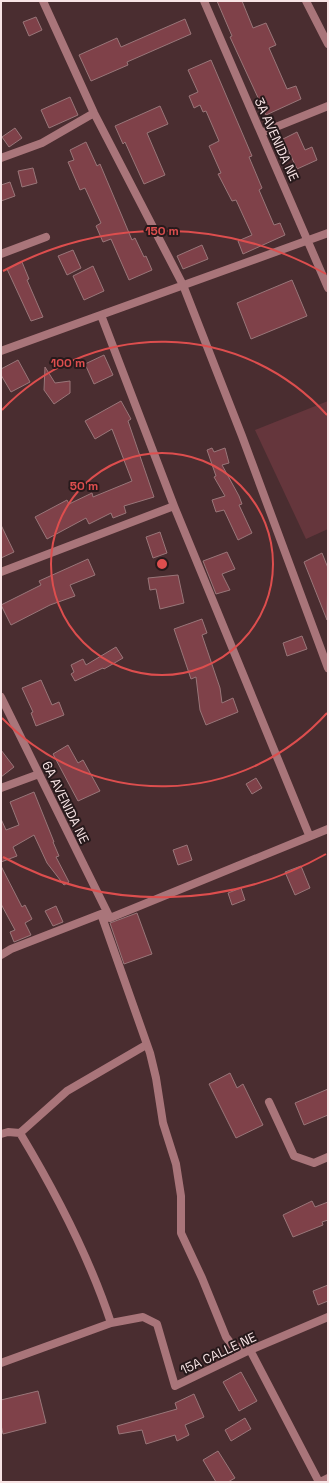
<svg xmlns="http://www.w3.org/2000/svg" width="329" height="1483" font-family="'Space Grotesk',sans-serif">
  <style>
    .green { fill: #65363c }
    .building { fill: #7f4149; stroke: #997679 }
    .lines { fill: none; stroke-linecap: round; stroke-linejoin: round }
    .street { stroke: #a9757a; stroke-width: 8 }
    .ring { fill: none; stroke: #dd4e4e; stroke-width: 2 }
    .labels { text-anchor: middle; stroke-width: 4; stroke-linejoin: round; paint-order: stroke }
    .street-label { font-size: 13px; fill: #f8e4e5; stroke: #27191b }
    .centre { fill: #dd4e4e; stroke: #27191b; stroke-width: 2 }
    .ring-label { font-size: 12px; text-anchor: middle; font-weight: bold; fill: #dd4e4e; stroke: #27191b; stroke-width: 4; stroke-linejoin: round; paint-order: stroke }
  </style>
  <rect width="100%" height="100%" fill="#4a2d30"/>
  <!-- green -->
  <path class="green" d="M328 401V529L306 539 255 430Z"/>
  <!-- building -->
  <path class="building" d="M217 1H242L253 28 266 23 276 45 269 48 287 89 296 86 301 99 266 115 230 37 232 36Z
    M36 17 42 30 29 36 23 22Z
    M185 19 191 34 127 62 128 65 91 81 79 55 117 38 121 47Z
    M211 60 252 156 249 157 262 188 259 190 274 225 280 223 285 235 243 254 238 241 252 235 236 200 232 201 218 174 221 173 209 146 219 141 206 111 203 112 200 105 194 108 189 96 198 92 188 70Z
    M70 97 78 115 49 128 41 110Z
    M160 106 168 124 147 133 165 175 144 184 125 142 123 144 115 126Z
    M15 128 22 138 9 147 2 137Z
    M297 132 305 150 312 147 317 160 297 169 283 139Z
    M86 142 97 166 100 164 132 240 135 238 144 257 146 256 152 270 129 280 111 239 103 242 96 226 101 223 85 188 80 190 68 162 74 160 70 150Z
    M33 168 37 183 22 187 18 171Z
    M10 182 15 196 1 201V185Z
    M202 245 208 259 183 269 177 256Z
    M73 250 81 268 67 275 58 256Z
    M22 262 29 279 27 280 43 317 31 321 7 269Z
    M93 266 104 291 84 300 73 276Z
    M292 280 307 316 251 339 237 303Z
    M104 355 113 375 94 384 85 364Z
    M18 360 30 382 11 392 1 375V369Z
    M45 367 55 383 70 381V393L54 404 44 390Z
    M121 401 131 419 128 421 154 497 124 506 126 513 113 518 111 513 89 524 86 518 47 539 35 517 67 500 69 504 92 493 93 497 132 481 112 429 95 439 85 421Z
    M212 448 214 452 225 448 229 463 222 465 239 496 242 504 239 505 252 533 238 540 224 510 216 512 212 500 225 496 214 477 216 476 207 450Z
    M1 525 14 552 1 558Z
    M160 532 167 553 153 558 146 537Z
    M227 552 235 569 222 574 230 590 216 594 203 561Z
    M322 553 328 568 327 620 304 562Z
    M88 559 95 575 70 585 75 596 50 605 11 625 1 605 41 585 39 581Z
    M178 575 184 603 160 609 156 589 150 590 148 578Z
    M202 619 207 633 202 635 220 688 222 703 233 698 238 712 206 725 200 710 196 677 191 679 174 629Z
    M302 636 307 649 287 656 283 643Z
    M116 647 123 658 104 669 103 668 75 681 71 674 74 672 71 665 83 659 86 665Z
    M41 680 52 705 59 702 64 715 36 726 31 713 33 712 22 688Z
    M68 745 78 763 83 760 100 791 78 801 53 754Z
    M1 750 14 767 1 777Z
    M256 778 262 788 252 794 246 784Z
    M34 792 54 842H53L59 856 56 857 69 882 64 885 47 863 34 835 13 847 17 856 1 862V819L6 830 19 825 10 802Z
    M187 845 192 860 178 865 173 850Z
    M1 866 22 907 25 905 32 919 25 923 31 935 14 942 10 932 15 930 1 904Z
    M301 866 310 888 295 895 285 872Z
    M241 888 245 900 232 905 228 893Z
    M56 906 63 922 53 926 45 911Z
    M137 913 152 954 124 964 110 923Z
    M230 1073 237 1088 243 1084 263 1125 236 1138 209 1084Z
    M328 1089V1115L304 1125 295 1103Z
    M312 1201 315 1207 328 1202V1220L322 1222 323 1225 293 1237 283 1215Z
    M328 1285V1301L318 1305 313 1291Z
    M241 1372 257 1401 239 1411 223 1382Z
    M38 1391 46 1423 3 1434 1 1425V1400Z
    M194 1394 204 1417 185 1425 189 1435 177 1441 175 1435 146 1444 142 1430 119 1434 117 1426 177 1409 175 1403Z
    M245 1418 251 1429 231 1441 225 1430Z
    M218 1451 235 1478 228 1482H216L203 1460Z"/>
  <g class="lines">
    <!-- street -->
    <path class="street" d="M43 1 94 113 183 285 242 436 328 668
      M204 1 328 288
      M306 1 328 44
      M261 133 328 106
      M1 158 42 143 94 113
      M1 254 46 237
      M101 315 174 506 309 835
      M1 351 328 233
      M1 572 174 506
      M1 697 110 918
      M1 788 39 774
      M101 914 150 1053 156 1078 163 1123 176 1164 181 1196V1233L202 1278 226 1337 232 1345 250 1350 319 1482
      M1 955 11 949 101 914 110 918 328 829
      M269 1102 294 1156 314 1163 328 1157
      M1 1134 8 1132 20 1133
      M111 1323C89 1256 56 1193 20 1133L67 1091 146 1045
      M1 1363 111 1323 143 1317 157 1324 175 1386 250 1350 328 1317
      M320 1482 328 1478"/>
  </g>
  <!-- distance rings -->
  <g class="ring">
    <circle cx="162" cy="564" r="111"/>
    <path d="M327 713A222 222 0 0 1 2 718M2 410A222 222 0 0 1 327 415"/>
    <path d="M326 854A333 333 0 0 1 3 857M3 271A333 333 0 0 1 326 274"/>
  </g>
  <g class="labels">
    <!-- street labels -->
    <g class="street-label">
      <text transform="translate(277 139) rotate(66)" y="5">3A AVENIDA NE</text>
      <text transform="translate(66 802) rotate(64)" y="5">6A AVENIDA NE</text>
      <text transform="translate(218 1353) rotate(-25)" y="5">15A CALLE NE</text>
    </g>
  </g>
  <circle cx="162" cy="564" r="6" class="centre"/>
  <g class="ring-label">
    <text x="162" y="235">150 m</text>
    <text x="68" y="367">100 m</text>
    <text x="84" y="490">50 m</text>
  </g>
  <!-- border -->
  <rect width="329" height="1483" fill="none" stroke="#f8e4e5" stroke-width="4"/>
</svg>
